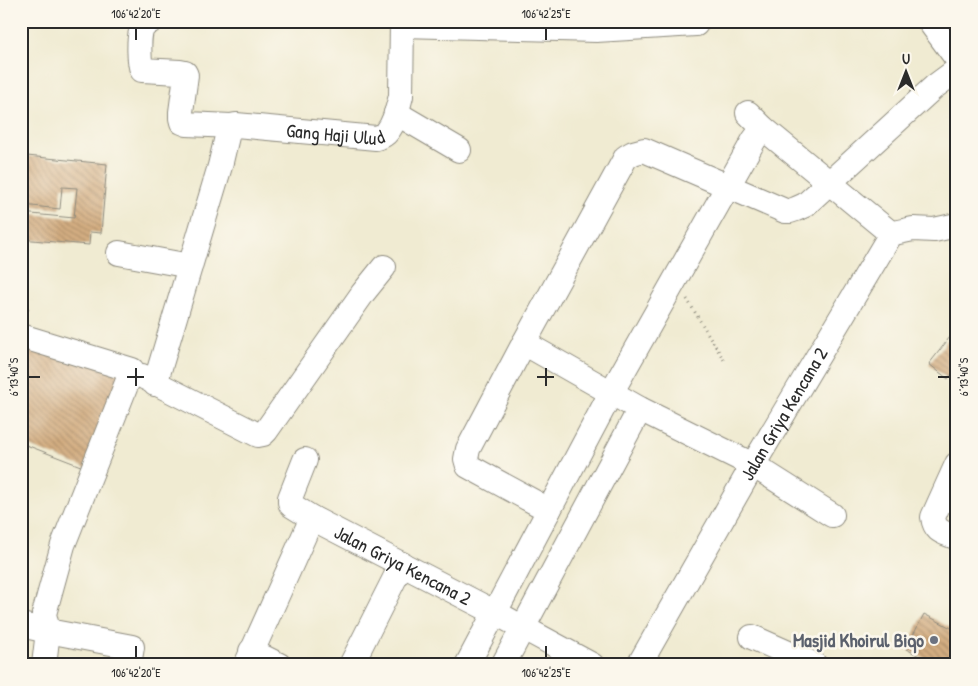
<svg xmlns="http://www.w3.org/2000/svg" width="978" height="686" font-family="'Patrick Hand',sans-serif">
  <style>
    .building { fill: url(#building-back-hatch) }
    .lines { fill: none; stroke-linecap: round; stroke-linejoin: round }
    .minor-casing { stroke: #8e8b7e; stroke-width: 26 }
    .path { stroke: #8e8b7e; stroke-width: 3; stroke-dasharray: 1 4; stroke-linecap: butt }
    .minor { stroke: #fff; stroke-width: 24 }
    .ticks { fill: none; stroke: #2b2b2b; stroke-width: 2 }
    .worship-dot { fill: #6b7280; stroke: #fbf7ec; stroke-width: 2 }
    .labels { text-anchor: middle; stroke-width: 5; stroke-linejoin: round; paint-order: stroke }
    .street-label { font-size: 19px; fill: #2b2b2b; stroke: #fbf7ec }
    .worship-label { font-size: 19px; font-weight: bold; fill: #5b616d; stroke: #fbf7ec; text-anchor: end }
    .neatline { fill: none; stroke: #2b2b2b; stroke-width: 2 }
    .ticks-label { font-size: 12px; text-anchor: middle; fill: #2b2b2b }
  </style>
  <defs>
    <pattern id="building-back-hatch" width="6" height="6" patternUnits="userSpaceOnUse" patternTransform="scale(1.25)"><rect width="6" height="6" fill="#d3ad81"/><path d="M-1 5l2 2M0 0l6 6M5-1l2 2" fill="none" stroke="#ab8d6a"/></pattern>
  </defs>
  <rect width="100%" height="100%" fill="#fbf7ec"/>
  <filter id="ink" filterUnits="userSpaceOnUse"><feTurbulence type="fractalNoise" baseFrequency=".02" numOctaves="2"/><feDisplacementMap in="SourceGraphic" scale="10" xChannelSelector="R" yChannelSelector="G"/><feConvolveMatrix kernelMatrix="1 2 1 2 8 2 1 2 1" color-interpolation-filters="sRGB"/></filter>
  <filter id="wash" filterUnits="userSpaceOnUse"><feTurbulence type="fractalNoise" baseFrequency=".0096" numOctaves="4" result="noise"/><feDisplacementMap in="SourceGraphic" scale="20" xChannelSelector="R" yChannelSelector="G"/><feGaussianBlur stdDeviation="1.12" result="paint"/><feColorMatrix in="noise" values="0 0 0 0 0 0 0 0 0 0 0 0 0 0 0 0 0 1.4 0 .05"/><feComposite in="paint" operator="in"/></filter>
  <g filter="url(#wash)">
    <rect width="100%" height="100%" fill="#f0ebd2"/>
    <g id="blocks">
      <!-- building -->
      <path class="building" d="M27 156 107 164 101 233 90 232 89 245 21 239V213L74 218 77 188 62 187 60 209 23 205Z
        M21 304 29 309 21 321Z
        M950 337 957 342V368L948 379 929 364Z
        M21 340 125 369 91 470 21 443Z
        M924 614 957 631V665H937L906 649Z"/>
    </g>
  </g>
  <g filter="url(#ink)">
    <use href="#blocks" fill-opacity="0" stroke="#8e8b7e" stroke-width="1"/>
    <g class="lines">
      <!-- minor casing -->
      <g class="minor-casing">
        <g id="minor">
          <path d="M151 21C147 23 144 25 142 29 138 36 139 63 142 70L180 72 185 73 186 75 181 112V118L182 122 187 124 231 126"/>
          <path d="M929 21 957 59"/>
          <path d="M402 25 596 30 696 24V21"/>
          <path d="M396 113 459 150"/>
          <path d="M889 234 913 229 934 230 957 225"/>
          <path d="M119 253 190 266"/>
          <path d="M21 336 132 370 63 545 44 614 48 631 44 665"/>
          <path d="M524 343 640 409 753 465 832 515"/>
          <path d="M142 376 258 435 263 434 266 431 363 293 384 267"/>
          <path id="s1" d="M155 384 220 166 229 128 231 126 236 125 376 138C380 137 385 135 387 132 395 123 398 107 401 96L402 21"/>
          <path id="s2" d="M305 460 290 498V502L291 505 312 518 494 612 592 665"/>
          <path d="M957 464 933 517C935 533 944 532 957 538"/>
          <path d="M549 510 468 466 466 459 468 449 524 343 626 157 633 153 644 150 785 211H790L796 209 805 205 934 87 957 70"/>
          <path d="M21 625 48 631 132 647 129 665"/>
          <path d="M752 637 815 665"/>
          <path d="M251 651 279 665"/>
          <path d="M246 665 312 518"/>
          <path d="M351 665 402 564"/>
          <path d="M467 665 611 393 754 140 763 128"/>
          <path d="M503 665 640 409"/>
          <path id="s3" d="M639 665 753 465 888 239 889 234 888 231 763 128 748 113"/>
        </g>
      </g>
      <!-- path -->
      <path class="path" d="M687 299 725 362"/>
      <!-- minor -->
      <use href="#minor" class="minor"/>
    </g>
  </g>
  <!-- ticks -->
  <path class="ticks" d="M136 28V40M546 28V40M136 368V386M546 368V386M28 377H40M127 377H144M537 377H554M938 377H950M136 646V658M546 646V658"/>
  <!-- markers -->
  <circle class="worship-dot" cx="934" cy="640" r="5"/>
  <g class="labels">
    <!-- street labels -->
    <g class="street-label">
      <text dy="7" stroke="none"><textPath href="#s1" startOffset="374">Gang Haji Ulud</textPath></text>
      <text dy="7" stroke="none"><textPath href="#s3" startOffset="290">Jalan Griya Kencana 2</textPath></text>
      <text dy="7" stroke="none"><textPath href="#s2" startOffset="175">Jalan Griya Kencana 2</textPath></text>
    </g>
    <!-- worship labels -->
    <g class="worship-label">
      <text x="924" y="647">Masjid Khoirul Biqo</text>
    </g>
  </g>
  <!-- margin -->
  <rect width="978" height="686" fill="none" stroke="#fbf7ec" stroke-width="55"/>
  <!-- north arrow -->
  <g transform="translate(906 72)" stroke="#fbf7ec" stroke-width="4" paint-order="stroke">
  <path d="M0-4L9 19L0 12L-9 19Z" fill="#2b2b2b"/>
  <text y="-8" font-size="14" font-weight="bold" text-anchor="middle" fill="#2b2b2b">U</text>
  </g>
  <rect x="28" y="28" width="922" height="630" class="neatline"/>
  <g class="ticks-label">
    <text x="136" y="18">106°42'20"E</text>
    <text x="546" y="18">106°42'25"E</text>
    <text transform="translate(14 377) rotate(-90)" y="4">6°13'40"S</text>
    <text transform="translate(964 377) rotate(-90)" y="4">6°13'40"S</text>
    <text x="136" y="677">106°42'20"E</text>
    <text x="546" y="677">106°42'25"E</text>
  </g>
</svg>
